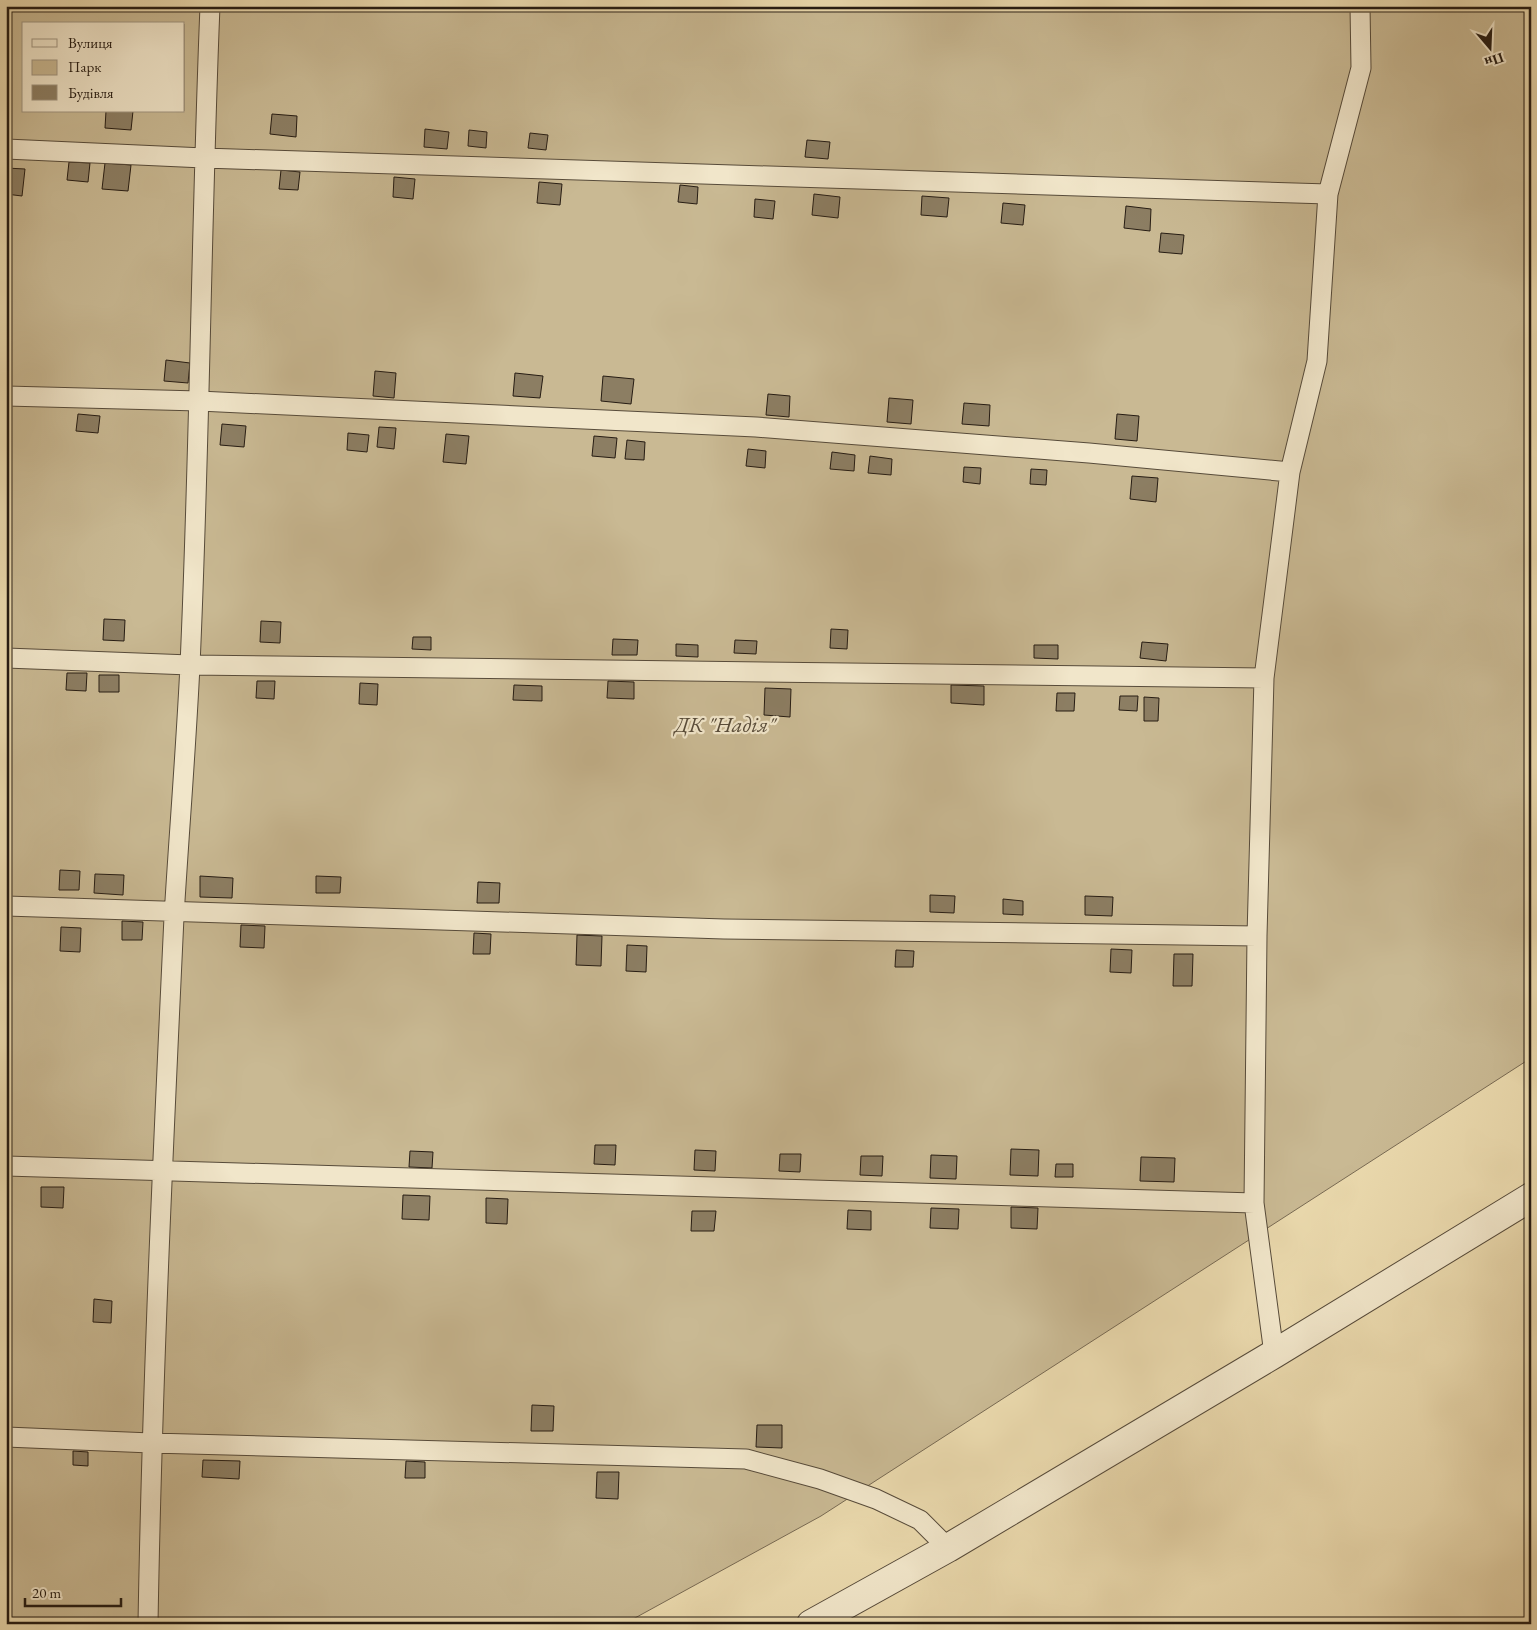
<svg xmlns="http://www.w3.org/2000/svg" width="1537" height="1630" font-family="'EB Garamond',serif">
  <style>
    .green { fill: #c9b993; stroke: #786a53; fill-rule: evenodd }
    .building { fill: #8c7e63; stroke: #261c13 }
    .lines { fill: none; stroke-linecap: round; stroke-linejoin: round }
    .lane-casing { stroke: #574b3a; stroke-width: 21 }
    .street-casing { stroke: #574b3a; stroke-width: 30 }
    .lane { stroke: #f1e6ca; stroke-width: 19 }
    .street { stroke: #f1e6ca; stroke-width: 28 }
    .labels { text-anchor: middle; stroke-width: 4.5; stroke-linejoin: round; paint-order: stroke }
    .park-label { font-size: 22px; font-style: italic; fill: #574b39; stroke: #f1e6ca }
  </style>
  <rect width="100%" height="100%" fill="#ead9ad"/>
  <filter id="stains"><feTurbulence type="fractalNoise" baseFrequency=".004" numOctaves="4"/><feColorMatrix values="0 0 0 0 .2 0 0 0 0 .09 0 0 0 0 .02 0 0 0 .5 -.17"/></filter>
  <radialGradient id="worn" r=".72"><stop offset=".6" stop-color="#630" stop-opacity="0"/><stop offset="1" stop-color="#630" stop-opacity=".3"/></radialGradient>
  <!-- green -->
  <path class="green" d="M6 6H1531V1058L821 1516 624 1624H6ZM24 24H184V111H24Z"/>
  <!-- building -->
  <path class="building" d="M106 111H133L131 130 105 128Z
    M272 114 297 116 296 137 270 134Z
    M425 129 449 132 447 149 424 147Z
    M469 130 487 132 486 148 468 146Z
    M530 133 548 135 546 150 528 148Z
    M807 140 830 142 828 159 805 157Z
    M69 162 90 163 88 182 67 180Z
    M105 163 131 165 128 191 102 189Z
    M6 168 25 169 22 196 6 194Z
    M281 170 300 172 298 190 279 189Z
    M394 177 415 179 413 199 393 197Z
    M539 182 562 184 560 205 537 203Z
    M680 185 698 187 697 204 678 202Z
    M814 194 840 197 838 218 812 215Z
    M922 196 949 198 947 217 921 215Z
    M755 199 775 201 773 219 754 217Z
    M1003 203 1025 205 1023 225 1001 223Z
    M1126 206 1151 209 1150 231 1124 228Z
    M1161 233 1184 235 1182 254 1159 252Z
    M166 360 190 363 188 383 164 381Z
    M375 371 396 373 394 398 373 396Z
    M515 373 543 376 540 398 513 396Z
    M603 376 634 379 631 404 601 401Z
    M768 394 790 396 789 417 766 415Z
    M889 398 913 400 911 424 887 422Z
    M964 403 990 405 989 426 962 424Z
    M78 414 100 416 98 433 76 431Z
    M1117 414 1139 416 1137 441 1115 439Z
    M222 424 246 426 244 447 220 445Z
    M379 427 396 428 394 449 377 447Z
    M348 433 369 435 367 452 347 450Z
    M446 434 469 436 466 464 443 462Z
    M594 436 617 438 615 458 592 456Z
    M627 440 645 442 644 460 625 459Z
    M748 449 766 451 765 468 746 466Z
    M832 452 855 455 854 471 830 469Z
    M870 456 892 459 891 475 868 473Z
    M964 467 981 468 980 484 963 482Z
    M1031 469 1047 470 1046 485 1030 484Z
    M1132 476 1158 478 1156 502 1130 499Z
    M104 619 125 620 124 641 103 640Z
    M261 621 281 622 280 643 260 642Z
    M831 629 848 630 847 649 830 648Z
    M413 637H431V650L412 649Z
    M613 639 638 640 637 655H612Z
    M735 640 757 641 756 654 734 653Z
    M1142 642 1168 644 1166 661 1140 658Z
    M676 644 698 645V657L676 656Z
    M1034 645H1058V659L1034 658Z
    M67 673H87L86 691 66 690Z
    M99 675H119V692H99Z
    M257 681H275L274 699 256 698Z
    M608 681 634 682V699L607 698Z
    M360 683 378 684 377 705 359 704Z
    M514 685 542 686V701L513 700Z
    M951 685 984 686V705L951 703Z
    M765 688 791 689 790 717 764 715Z
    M1057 693H1075L1074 711H1056Z
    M1120 696H1138L1137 711 1119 710Z
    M1144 697 1159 698 1158 721H1144Z
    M60 870 80 871 79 890H59Z
    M95 874 124 875 123 895 94 893Z
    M200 876 233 878 232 898 200 897Z
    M316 876 341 877 340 893H316Z
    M478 882 500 883 499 903H477Z
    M930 895 955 896 954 913 930 912Z
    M1085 896 1113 897 1112 916 1085 915Z
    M1003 899 1023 901V915L1003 914Z
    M122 921 143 922 142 940H122Z
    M241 925 265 926 264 948 240 947Z
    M61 927 81 928 80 952 60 951Z
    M474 933 491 934 490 954H473Z
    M577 935 602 936 601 966 576 965Z
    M627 945 647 946 646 972 626 971Z
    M1111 949 1132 950 1131 973 1110 972Z
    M896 950 914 951 913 967H895Z
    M1174 954H1193L1192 986H1173Z
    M595 1145H616L615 1165 594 1164Z
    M1011 1149 1039 1150 1038 1176 1010 1175Z
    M695 1150 716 1151 715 1171 694 1170Z
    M410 1151 433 1152 432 1168 409 1167Z
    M780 1154H801L800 1172 779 1171Z
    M931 1155 957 1156 956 1179 930 1178Z
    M861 1156H883L882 1176 860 1175Z
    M1141 1157 1175 1158 1174 1182 1140 1181Z
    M1056 1164H1073V1177H1055Z
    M41 1187H64L63 1208 41 1207Z
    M403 1195 430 1196 429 1220 402 1219Z
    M486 1198 508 1199 507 1224 486 1223Z
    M1011 1207 1038 1208 1037 1229 1011 1228Z
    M931 1208 959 1209 958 1229 930 1228Z
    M848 1210 871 1211V1230L847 1229Z
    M692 1211H716L714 1231H691Z
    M94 1299 112 1301 111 1323 93 1322Z
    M532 1405 554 1406 553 1431H531Z
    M757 1425H782V1448L756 1447Z
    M73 1451 88 1452V1466L73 1465Z
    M203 1460 240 1461 239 1479 202 1477Z
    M406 1461 425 1462V1478H405Z
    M597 1472H619L618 1499 596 1498Z"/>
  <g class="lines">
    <!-- lane casing -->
    <g class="lane-casing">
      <path id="lane" d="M6 149 204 158 1328 194
        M6 396 199 401 756 427 1089 453 1290 472
        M6 658 190 665 1264 678
        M6 906 724 929 1257 936
        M6 1166 1254 1203
        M1274 1354 1254 1203 1257 936 1264 678 1290 472 1317 361 1328 194 1361 68 1360 6
        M6 1437 151 1443 746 1459 820 1479 876 1499 920 1520 948 1548
        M148 1624C152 1388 163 1152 174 917 179 833 186 749 190 665 200 445 201 226 210 6"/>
    </g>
    <!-- street casing -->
    <g class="street-casing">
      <path id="street" d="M811 1624 948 1548 1274 1354 1531 1197"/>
    </g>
    <!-- lane -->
    <use href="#lane" class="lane"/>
    <!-- street -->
    <use href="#street" class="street"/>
  </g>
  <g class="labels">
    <!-- park labels -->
    <g class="park-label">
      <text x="725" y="732">ДК "Надія"</text>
    </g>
  </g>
  <!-- margin -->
  <rect width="1537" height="1630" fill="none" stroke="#ead9ad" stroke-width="25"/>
  <rect x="8" y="8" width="1522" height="1615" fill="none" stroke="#261c13" stroke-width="2.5"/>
  <rect x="12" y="12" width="1512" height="1605" fill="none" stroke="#261c13"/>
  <!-- legend -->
  <rect x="22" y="22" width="162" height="90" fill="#f1e6ca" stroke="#a09581"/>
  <rect x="32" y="39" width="25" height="8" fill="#f1e6ca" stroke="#a09581"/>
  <text x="68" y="48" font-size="15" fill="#261c13">Вулиця</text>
  <rect x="32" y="60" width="25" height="15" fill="#c9b993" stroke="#a09581"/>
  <text x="68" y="72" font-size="15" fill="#261c13">Парк</text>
  <rect x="32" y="85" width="25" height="15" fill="#8c7e63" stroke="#a09581"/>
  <text x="68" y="98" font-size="15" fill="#261c13">Будівля</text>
  <!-- north arrow -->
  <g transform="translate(1490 48) rotate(161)" stroke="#f1e6ca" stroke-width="4" paint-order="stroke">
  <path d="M0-4L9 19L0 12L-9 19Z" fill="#261c13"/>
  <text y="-8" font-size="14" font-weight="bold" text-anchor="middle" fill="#261c13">Пн</text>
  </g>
  <!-- scale -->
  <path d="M25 1598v8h96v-8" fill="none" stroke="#261c13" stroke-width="2.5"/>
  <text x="32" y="1598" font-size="15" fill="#261c13" stroke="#f1e6ca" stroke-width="4" paint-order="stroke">20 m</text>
  <rect width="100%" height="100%" filter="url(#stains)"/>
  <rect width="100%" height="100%" fill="url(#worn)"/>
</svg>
